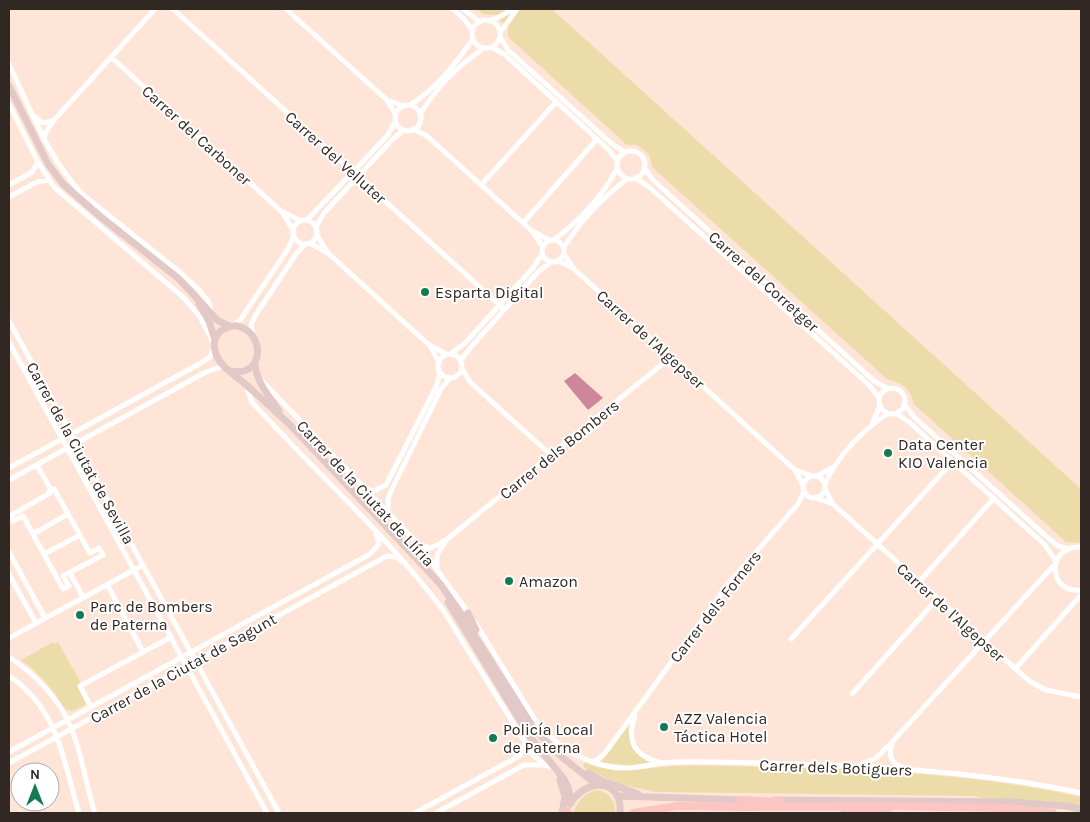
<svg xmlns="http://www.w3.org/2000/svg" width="1090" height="822" font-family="Karla,sans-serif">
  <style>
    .green { fill: #ebdcaa }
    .water { fill: #ce869a }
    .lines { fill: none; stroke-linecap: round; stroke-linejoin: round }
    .street { stroke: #fff; stroke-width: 5 }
    .secondary { stroke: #e2c9c7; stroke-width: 7 }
    .primary { stroke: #fbc6c2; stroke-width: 8 }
    .poi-dot { fill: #157a52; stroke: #fff; stroke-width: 2 }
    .labels { text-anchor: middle; stroke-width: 4; stroke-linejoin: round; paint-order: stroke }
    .street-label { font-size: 16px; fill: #322823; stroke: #fff }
    .poi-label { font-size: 16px; fill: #322823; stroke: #fff; text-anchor: start }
  </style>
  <rect width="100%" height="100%" fill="#ffe5d8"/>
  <!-- green -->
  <path class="green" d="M477 9H552L1081 489V543L1066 542 914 404C911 389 902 382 888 380L652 167 649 154 637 145H627L508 37V28L495 15 483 14Z
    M53 642 54 644 58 642 81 683 78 687 86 704 73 711 65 709C53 690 40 673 21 660Z
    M628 726C630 746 633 752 650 763L633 766 601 762Z
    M585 762C620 774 640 768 675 766 692 765 710 766 728 766 846 769 965 771 1081 797V805L1049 801 986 799 974 796 656 792 619 784 583 767Z
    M597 790C610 793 615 800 615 813H573C577 802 585 792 597 790Z"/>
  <!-- water -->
  <path class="water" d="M575 373 603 398 588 410 564 381Z"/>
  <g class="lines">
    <!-- street -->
    <path class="street" d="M173 9 504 309
      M286 9 387 100 395 114
      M453 9 464 19 473 31
      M463 9 480 22
      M472 34a14 14 0 1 1 28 0a14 14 0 1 1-28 0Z
      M489 21 501 16 513 9
      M500 33 517 9
      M500 37 508 50 613 145 625 152
      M492 47 504 54 609 150 617 161
      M111 57 282 212 293 230
      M9 64C31 110 47 156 82 194L181 273 199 290 208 301 212 314
      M387 100 404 106
      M9 104 38 162 54 187 184 298 200 317 213 342
      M410 105C435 90 456 63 473 39
      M395 118a13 13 0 1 1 26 0a13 13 0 1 1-26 0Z
      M420 115C435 89 459 65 484 48
      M35 117C41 124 46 124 54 120
      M413 129 427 136 533 232 543 247
      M44 139 46 132 54 120 155 9
      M617 165a14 14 0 1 1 28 0a14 14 0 1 1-28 0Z
      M644 168 653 180 874 381 888 389
      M635 178 648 186 870 386 879 398
      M9 185 32 172 38 162
      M481 185 556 102
      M9 197 37 182 49 180
      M283 212 301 221
      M293 232a12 12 0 1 1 24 0a12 12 0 1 1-24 0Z
      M307 220 387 136 395 122
      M523 223 597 139
      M316 227 324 213 392 140 404 130
      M534 232 549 240
      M317 235 328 253
      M555 239C579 221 602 196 617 169
      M542 251a11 11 0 1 1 22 0a11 11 0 1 1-22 0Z
      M310 243 329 254 429 345 446 354
      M564 247C580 222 603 197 627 179
      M564 254 574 269 795 470 803 485
      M558 261 573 268
      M9 321 279 813
      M233 325 241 319 246 311 288 249 294 235
      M253 335 251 325 255 316 296 254 305 244
      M9 342 267 813
      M430 345 438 361
      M452 353 466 342 533 268 542 254
      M438 366a12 12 0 1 1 24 0a12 12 0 1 1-24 0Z
      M461 360 471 347 538 272 551 262
      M462 368 470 382 551 455
      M262 381 419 545 470 615
      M246 386 252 402C315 472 386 534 443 610L533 755 545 765 554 768
      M879 401a13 13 0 1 1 26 0a13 13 0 1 1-26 0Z
      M905 405 914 417 1048 538 1058 546 1068 549
      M897 414 909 422 1044 544 1056 561
      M872 424 880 406
      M37 465 51 490
      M9 468 199 364 210 357 214 349
      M795 470 813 476
      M803 487a11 11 0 1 1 22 0a11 11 0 1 1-22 0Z
      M817 476 832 468
      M9 480 204 373 223 366
      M825 484C837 456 862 431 887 414
      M54 489 90 553 99 548 103 555 63 576 69 586 63 589 23 516 13 521 10 516 50 493 49 491Z
      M366 489 374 491 386 485 436 387 440 373
      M825 489 833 504 1029 681 1046 690 1081 697
      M816 498 833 504
      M388 513V499L392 489 441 389 450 378
      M33 534 68 514
      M419 545 431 548 446 540 671 357
      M1081 547C1046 545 1047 594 1081 590
      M9 552 45 618
      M44 554 80 535
      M437 567V555L446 541
      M70 573 83 597
      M9 574 36 623
      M919 582 994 498
      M107 584 143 652
      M475 622 537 723C556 744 577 760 606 766 626 771 643 766 662 763 681 761 700 762 719 762 840 765 962 767 1081 793
      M9 638 143 565
      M791 639 953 461
      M9 657C33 673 55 694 68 721 82 750 85 783 95 813
      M1015 669 1081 595
      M9 676C59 709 63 761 79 813
      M852 694 937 599
      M91 707 80 686 171 637
      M635 716C626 743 635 756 661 763
      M892 742C889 754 889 763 902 767
      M9 752 370 554 379 544 376 534
      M591 762 598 759 605 753 729 583 798 504 804 492
      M9 763 387 556 396 557 401 561
      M861 764 876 758 892 742 1056 563
      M415 813 519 756 524 750 525 742
      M436 813 524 765H544"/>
    <!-- secondary -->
    <path class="secondary" d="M9 86 48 164 63 184 102 218 179 279 217 320 229 326
      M199 304 209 321 215 340
      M255 365C257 383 269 396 279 411
      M230 371C264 378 265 336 241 327 236 325 230 326 226 328 212 333 212 349 219 360 224 369 236 376 244 383 259 396 274 410 289 424 308 443 326 463 344 482 376 516 409 550 441 585L457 608 534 729 563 758 596 784
      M448 602 530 737 564 779 568 787 571 802
      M468 613 476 630
      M588 773 603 781 638 794
      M560 780 565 797 562 813
      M617 796 746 800
      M775 800 1011 802 1066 806 1081 809
      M570 804C586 777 623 778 620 813"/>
    <!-- primary -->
    <path class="primary" d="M742 800 780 802
      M742 807 881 806 1006 808 1053 813
      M845 811 888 813
      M564 813 567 811
      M633 813 677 806 746 807"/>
  </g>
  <!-- markers -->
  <g class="poi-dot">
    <circle cx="425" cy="292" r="5"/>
    <circle cx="888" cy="453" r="5"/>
    <circle cx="509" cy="581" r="5"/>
    <circle cx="80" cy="615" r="5"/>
    <circle cx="664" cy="727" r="5"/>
    <circle cx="493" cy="738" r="5"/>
  </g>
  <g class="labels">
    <!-- street labels -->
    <g class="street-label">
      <text transform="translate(197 135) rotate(42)" y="6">Carrer del Carboner</text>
      <text transform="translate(336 157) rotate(42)" y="6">Carrer del Velluter</text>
      <text transform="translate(764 281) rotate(42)" y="6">Carrer del Corretger</text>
      <text transform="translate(651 339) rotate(42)" y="6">Carrer de l'Algepser</text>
      <text transform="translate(559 449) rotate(-39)" y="6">Carrer dels Bombers</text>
      <text transform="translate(81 453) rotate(61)" y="6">Carrer de la Ciutat de Sevilla</text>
      <text transform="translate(366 493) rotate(47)" y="6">Carrer de la Ciutat de Llíria</text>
      <text transform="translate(715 606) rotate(-52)" y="6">Carrer dels Forners</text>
      <text transform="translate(951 612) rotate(42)" y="6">Carrer de l'Algepser</text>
      <text transform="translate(183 668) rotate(-29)" y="6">Carrer de la Ciutat de Sagunt</text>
      <text transform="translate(836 767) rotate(2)" y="6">Carrer dels Botiguers</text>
    </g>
    <!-- poi labels -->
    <g class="poi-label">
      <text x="435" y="298">Esparta Digital</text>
      <text x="898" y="450">Data Center<tspan x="898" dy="18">KIO Valencia</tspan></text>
      <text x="519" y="587">Amazon</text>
      <text x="90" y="612">Parc de Bombers<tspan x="90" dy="18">de Paterna</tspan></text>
      <text x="674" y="724">AZZ Valencia<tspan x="674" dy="18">Táctica Hotel</tspan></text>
      <text x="503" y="735">Policía Local<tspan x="503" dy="18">de Paterna</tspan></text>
    </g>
  </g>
  <!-- border -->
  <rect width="1090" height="822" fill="none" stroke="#322823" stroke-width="20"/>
  <!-- north arrow -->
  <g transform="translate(35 787)"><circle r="24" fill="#ffffff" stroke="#ada9a7"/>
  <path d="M0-4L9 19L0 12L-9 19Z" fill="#157a52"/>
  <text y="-8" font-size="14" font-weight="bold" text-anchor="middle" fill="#322823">N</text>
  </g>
</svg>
